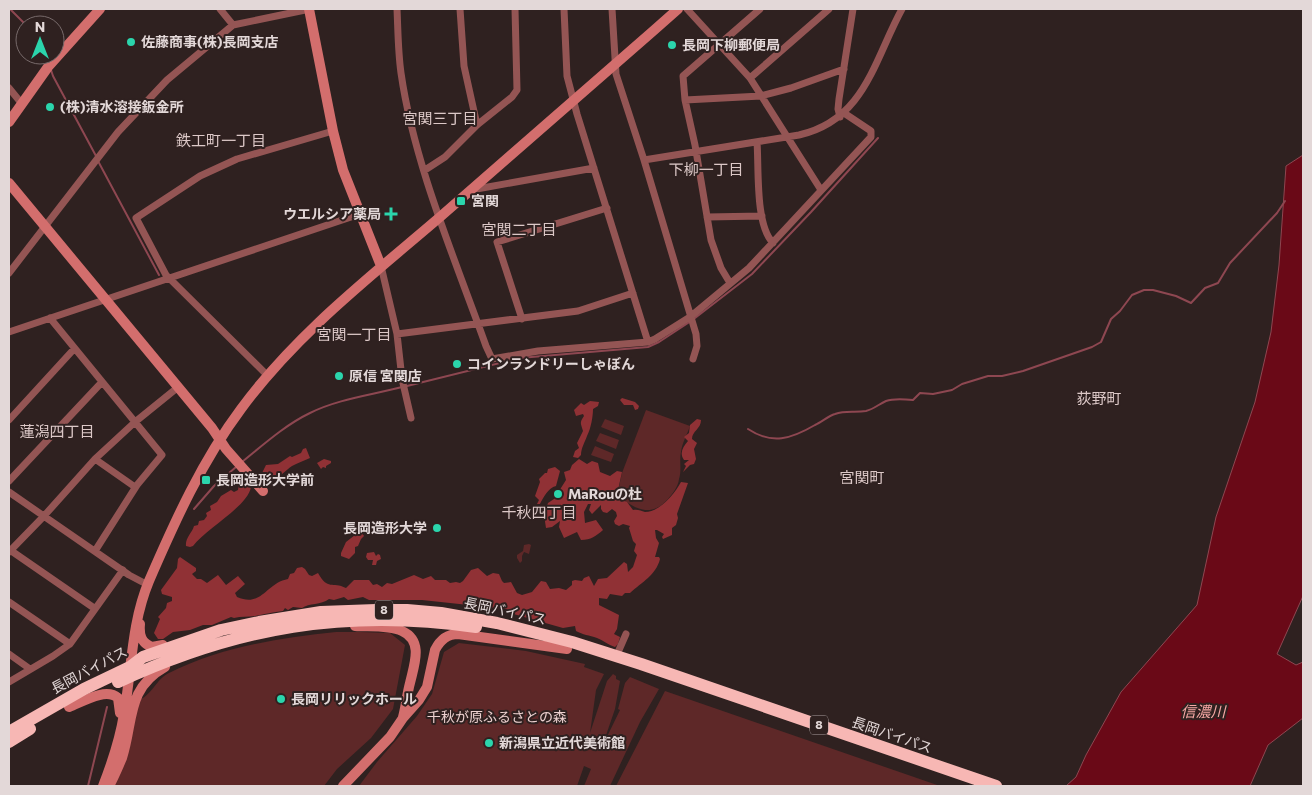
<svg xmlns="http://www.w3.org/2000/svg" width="1312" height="795" font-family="Commissioner,'Noto Sans JP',sans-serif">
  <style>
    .green { fill: #5e2828 }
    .forest { fill: #903135 }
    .water { fill: #6a0917; stroke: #8e4751 }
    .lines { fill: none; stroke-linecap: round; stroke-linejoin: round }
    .stream { stroke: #8e4751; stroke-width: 2 }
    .street { stroke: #945554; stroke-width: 7 }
    .secondary { stroke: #d36e6d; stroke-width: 10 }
    .highway { stroke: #f7b7b4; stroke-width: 12 }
    .poi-dot { fill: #2bd5ac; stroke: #2f2120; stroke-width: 2 }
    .labels { text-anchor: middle; stroke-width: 4; stroke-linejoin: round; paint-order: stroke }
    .shield { fill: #2f2120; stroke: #ada1a1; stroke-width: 1 }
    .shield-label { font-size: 12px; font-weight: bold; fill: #e3d8d8 }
    .poi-label { font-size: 14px; font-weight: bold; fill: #e3d8d8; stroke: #2f2120; text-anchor: start }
    .street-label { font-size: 14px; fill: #e3d8d8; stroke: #2f2120 }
    .park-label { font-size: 14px; fill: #ecd0cf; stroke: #2f2120 }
    .neighbourhood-label { font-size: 15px; fill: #dcc8c7; stroke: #2f2120 }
    .water-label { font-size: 15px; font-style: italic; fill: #f7a8a5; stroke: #2f2120 }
  </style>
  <rect width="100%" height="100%" fill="#2f2120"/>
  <!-- green -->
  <path class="green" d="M646 410 690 426C687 435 682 443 681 452 679 461 682 470 679 479 678 487 673 493 668 499 650 519 635 508 617 496L622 473Z
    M605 419 624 426 621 435 601 427Z
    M600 433 619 440 616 449 596 441Z
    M595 446 614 454 611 462 591 455Z
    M529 544 531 545 529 554 524 552 522 556V561L520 563 517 558V555L523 551 524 545Z
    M336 632H361L390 633 405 645 393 709 371 738 337 769 324 786H114L138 700C151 697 156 679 169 673 221 647 279 638 336 632Z
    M459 643 526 651 585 664 584 667 604 674 596 690 590 733 607 681 613 674 616 676V679L620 681 615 709 602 747 620 710 618 709 625 683 630 677 659 689 640 722 610 786H584L591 769 584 766 577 786H359L377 762 417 716 432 694 444 652Z
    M665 691 940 786H616Z"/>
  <!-- forest -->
  <path class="forest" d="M622 398 635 402 639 406 638 409 635 410 633 405H624L620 400Z
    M590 401 599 402 598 406 593 409C593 416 591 428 587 436 585 442 581 448 581 455L578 458 573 457 575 451 579 448 577 443 583 431C581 424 579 423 584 416L583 414 576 416 574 410 581 403 584 405Z
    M697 419 701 420C701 429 692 431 692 439L697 443 694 449 696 459 694 464 690 465 683 472 686 466 684 464 689 460H684C679 453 683 447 688 441L684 437 689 433 690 425Z
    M306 448 310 458C304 461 297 463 292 466 283 472 272 487 261 475L266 465 278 464 290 456 292 457 301 453 303 449Z
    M324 459 331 461V463L326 466V468L323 467 321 469 317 463Z
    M579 459 587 464 592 461 598 463 600 472 610 476 617 471 622 472 618 490 622 494V500L627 502 633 510C638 509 641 511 645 512 660 512 675 493 681 482L688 483 677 514 678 518 676 525 672 528V535L663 539 662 537 664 534 657 530H655L656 538 659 543 655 557H659L660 559C656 575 642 582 630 593H625L622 596 610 594 607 599 599 598V605L619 615 617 629 614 634 620 637 618 644 615 647C608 645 603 640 597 638 589 635 583 635 576 631L575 626 563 628 510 613 506 609 422 600H369L363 597 348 600 344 597 334 600 329 599C321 605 309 603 302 608L293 607 288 610 285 608 283 611C273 612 266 614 255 616 248 617 241 616 234 618L231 617 212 625H203L190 630 173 632 163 639H158L154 633 160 619 158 617 166 608 167 603 172 601V597L162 594 161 590 177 568 178 559 180 557 196 568V571L192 574 197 579H201L207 583 218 575 226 585 238 576 245 584 235 593 237 597C262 608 266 583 288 579L290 574 294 573 297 568 302 567 305 569 309 575 312 576 318 573C328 591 332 581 346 588L354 580H369L373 585 377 584 382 587 387 583 392 584 414 575 423 579 431 576 435 580H446L450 583 456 582 460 583 463 581 471 570 478 568 487 576 493 573 499 574 502 581 504 583 511 582 517 593 522 595 532 592 541 581 546 582 550 589 559 588 566 590 572 585V581L575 580 582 581 584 578 589 576 594 586 598 579 607 578 624 562 627 564 628 572 633 567 637 555 634 551 636 544 633 541 629 528 630 526 623 524 619 526 615 524 614 521 617 516 616 512 612 509 607 513 603 512 601 509V505L592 514 589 510 591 504H588L584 512 585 523 596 520 603 530C596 536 591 540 581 540L577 532 564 538 559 527 560 521 552 527 546 528 544 515 548 503 554 499 566 480 564 472 570 470 572 465Z
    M555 467 560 471 556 486C548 488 543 498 540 504H537L539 500 535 496 540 482 539 479 545 473H547L548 469Z
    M247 482 251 487C248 506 207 528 193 546L190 547 186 546C185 538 192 533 194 526L198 525 199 521 204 520 207 516 206 513 211 510 210 506 217 502 221 496 231 490 234 492 238 490 239 484 242 486 243 483Z
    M362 533 364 536 361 539 358 546 355 547V553L349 559 341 556V553L346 542 355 535Z
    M374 552 376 556 378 554 380 555 381 559 377 561 376 565H372L373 560H368L366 557 367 553Z"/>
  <!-- water -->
  <path class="water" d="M1303 155V596L1277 654 1296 665 1303 662V718L1268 745 1250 786H1066L1076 777 1086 755 1121 692 1197 605 1216 517 1255 402 1271 332 1279 265 1286 166Z"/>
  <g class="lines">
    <!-- stream -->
    <path class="stream" d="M10 9 26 25
      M48 55 49 60
      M51 70 53 76 96 156
      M98 161 159 275
      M695 318 752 274 811 212 878 138
      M407 386 520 358 648 347 659 342 691 321
      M748 429C772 445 791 439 815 425 822 422 828 416 835 414 846 410 855 413 866 411 874 409 879 404 886 401 894 398 904 399 913 400L920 393 933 394 952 390 962 384 988 376H1002L1023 371 1092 347 1101 342 1111 319 1120 311 1132 295 1144 290H1153L1176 296 1191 303 1205 288 1218 283 1230 263 1277 213 1285 201
      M242 462C263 445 285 425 310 413 338 399 372 395 402 387
      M194 509 214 486 236 467
      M88 786 107 707"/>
    <!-- street -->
    <path class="street" d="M220 9 233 25
      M397 9C398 30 398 52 401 73 414 164 455 259 486 346L492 359 538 351 648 342 655 339 690 317 749 268 871 137V131L844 113
      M460 9 464 66 477 125
      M564 9 567 76 577 114 648 342
      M612 9 616 74 644 160 696 334 697 346 693 359
      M687 9 750 78 821 190
      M750 78 829 9
      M9 88 22 104
      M685 100 761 96 791 88 844 69
      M840 117 838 109 839 99 853 9
      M757 142C759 168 755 225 773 243
      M644 160 799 135C865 120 874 60 902 9
      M425 170 445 157 477 125 512 97 517 90 515 9
      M471 190 594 168
      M707 217 762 216
      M381 266 397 334 578 311 633 293
      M9 273 118 132 167 80 233 25 310 9
      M730 283 721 268 711 240 695 145 685 100 683 76 760 9
      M50 318 162 455 137 485 95 551
      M522 319 497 242 607 208
      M9 332 360 214
      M397 334 402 379 411 418
      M268 376 166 275 136 218 200 176 237 159 333 131
      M9 420 74 349
      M95 459 135 487
      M9 481 102 382
      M9 492 129 575 148 585
      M10 550 94 608
      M9 552 44 516 95 459 135 422 177 388
      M9 602 70 644
      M619 650 626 634
      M9 654 30 669
      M9 682 53 656 70 644 123 570"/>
    <!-- secondary -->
    <path class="secondary" d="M309 9 333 131 343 170 381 266
      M9 122 48 67 100 9
      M9 183 212 428 226 449 263 491
      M140 624C139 635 141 643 152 647L163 645
      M355 626C369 627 389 625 402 631 424 641 414 665 410 683 407 694 406 706 403 717
      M69 707C82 702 106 687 118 698L120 713
      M103 786C112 763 120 739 124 714 132 669 131 624 149 581 175 521 202 461 241 409 296 334 370 277 440 217 519 148 599 79 678 9
      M109 786C114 777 118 767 122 758 134 720 126 689 165 667
      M343 786 390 737 403 718 419 700 427 687 435 650C440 640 448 634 458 634L567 649"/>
    <!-- highway -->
    <path class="highway" d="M118 682C237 627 346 608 476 627
      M9 732 84 689 130 667 143 657 221 630 259 622 321 612 376 610H407L441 613 497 623 572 642 641 664 996 786
      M9 742 30 729"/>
  </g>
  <!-- markers -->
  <g class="poi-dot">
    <circle cx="131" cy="42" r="5"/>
    <circle cx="672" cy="45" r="5"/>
    <circle cx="50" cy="107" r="5"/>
    <rect x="456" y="196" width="10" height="10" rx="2.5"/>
    <path d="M388.5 206.5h5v5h5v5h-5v5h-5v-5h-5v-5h5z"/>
    <circle cx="457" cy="364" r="5"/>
    <circle cx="339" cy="376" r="5"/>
    <rect x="201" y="475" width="10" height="10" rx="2.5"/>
    <circle cx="558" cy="494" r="5"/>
    <circle cx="437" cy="528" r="5"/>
    <circle cx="281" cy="699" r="5"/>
    <circle cx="489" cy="743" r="5"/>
  </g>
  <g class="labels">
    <!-- shield labels -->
    <g class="shield">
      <rect x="375" y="600.5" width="18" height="19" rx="4"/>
      <rect x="810" y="715.5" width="18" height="19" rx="4"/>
    </g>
    <g class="shield-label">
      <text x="384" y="614">8</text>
      <text x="819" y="729">8</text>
    </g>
    <!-- poi labels -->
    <g class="poi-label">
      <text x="141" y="47">佐藤商事(株)長岡支店</text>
      <text x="682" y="50">長岡下柳郵便局</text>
      <text x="60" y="112">(株)清水溶接鈑金所</text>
      <text x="471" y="206">宮関</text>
      <text x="381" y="219" text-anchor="end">ウエルシア薬局</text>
      <text x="467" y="369">コインランドリーしゃぼん</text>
      <text x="349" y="381">原信 宮関店</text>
      <text x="216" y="485">長岡造形大学前</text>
      <text x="568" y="499">MaRouの杜</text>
      <text x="427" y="533" text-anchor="end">長岡造形大学</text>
      <text x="291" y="704">長岡リリックホール</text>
      <text x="499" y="748">新潟県立近代美術館</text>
    </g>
    <!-- street labels -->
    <g class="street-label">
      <text transform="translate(505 611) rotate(12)" y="5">長岡バイパス</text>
      <text transform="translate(89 670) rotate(-28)" y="5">長岡バイパス</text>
      <text transform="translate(892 735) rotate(19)" y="5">長岡バイパス</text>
    </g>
    <!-- park labels -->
    <g class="park-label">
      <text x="497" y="722">千秋が原ふるさとの森</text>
    </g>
    <!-- neighbourhood labels -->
    <g class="neighbourhood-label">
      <text x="440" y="124">宮関三丁目</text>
      <text x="221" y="146">鉄工町一丁目</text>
      <text x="706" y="175">下柳一丁目</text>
      <text x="519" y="235">宮関二丁目</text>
      <text x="354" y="340">宮関一丁目</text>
      <text x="1099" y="404">荻野町</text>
      <text x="57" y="437">蓮潟四丁目</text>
      <text x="862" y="483">宮関町</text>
      <text x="539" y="518">千秋四丁目</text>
    </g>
    <!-- water labels -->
    <g class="water-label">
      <text x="1203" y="717">信濃川</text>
    </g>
  </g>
  <!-- border -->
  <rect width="1312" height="795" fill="none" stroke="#e3d8d8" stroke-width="20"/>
  <!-- north arrow -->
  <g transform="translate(40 40)"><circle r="24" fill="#2f2120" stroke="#776a6a"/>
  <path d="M0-4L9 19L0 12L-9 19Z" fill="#2bd5ac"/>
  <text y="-8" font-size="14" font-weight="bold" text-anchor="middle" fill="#e3d8d8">N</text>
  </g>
</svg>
